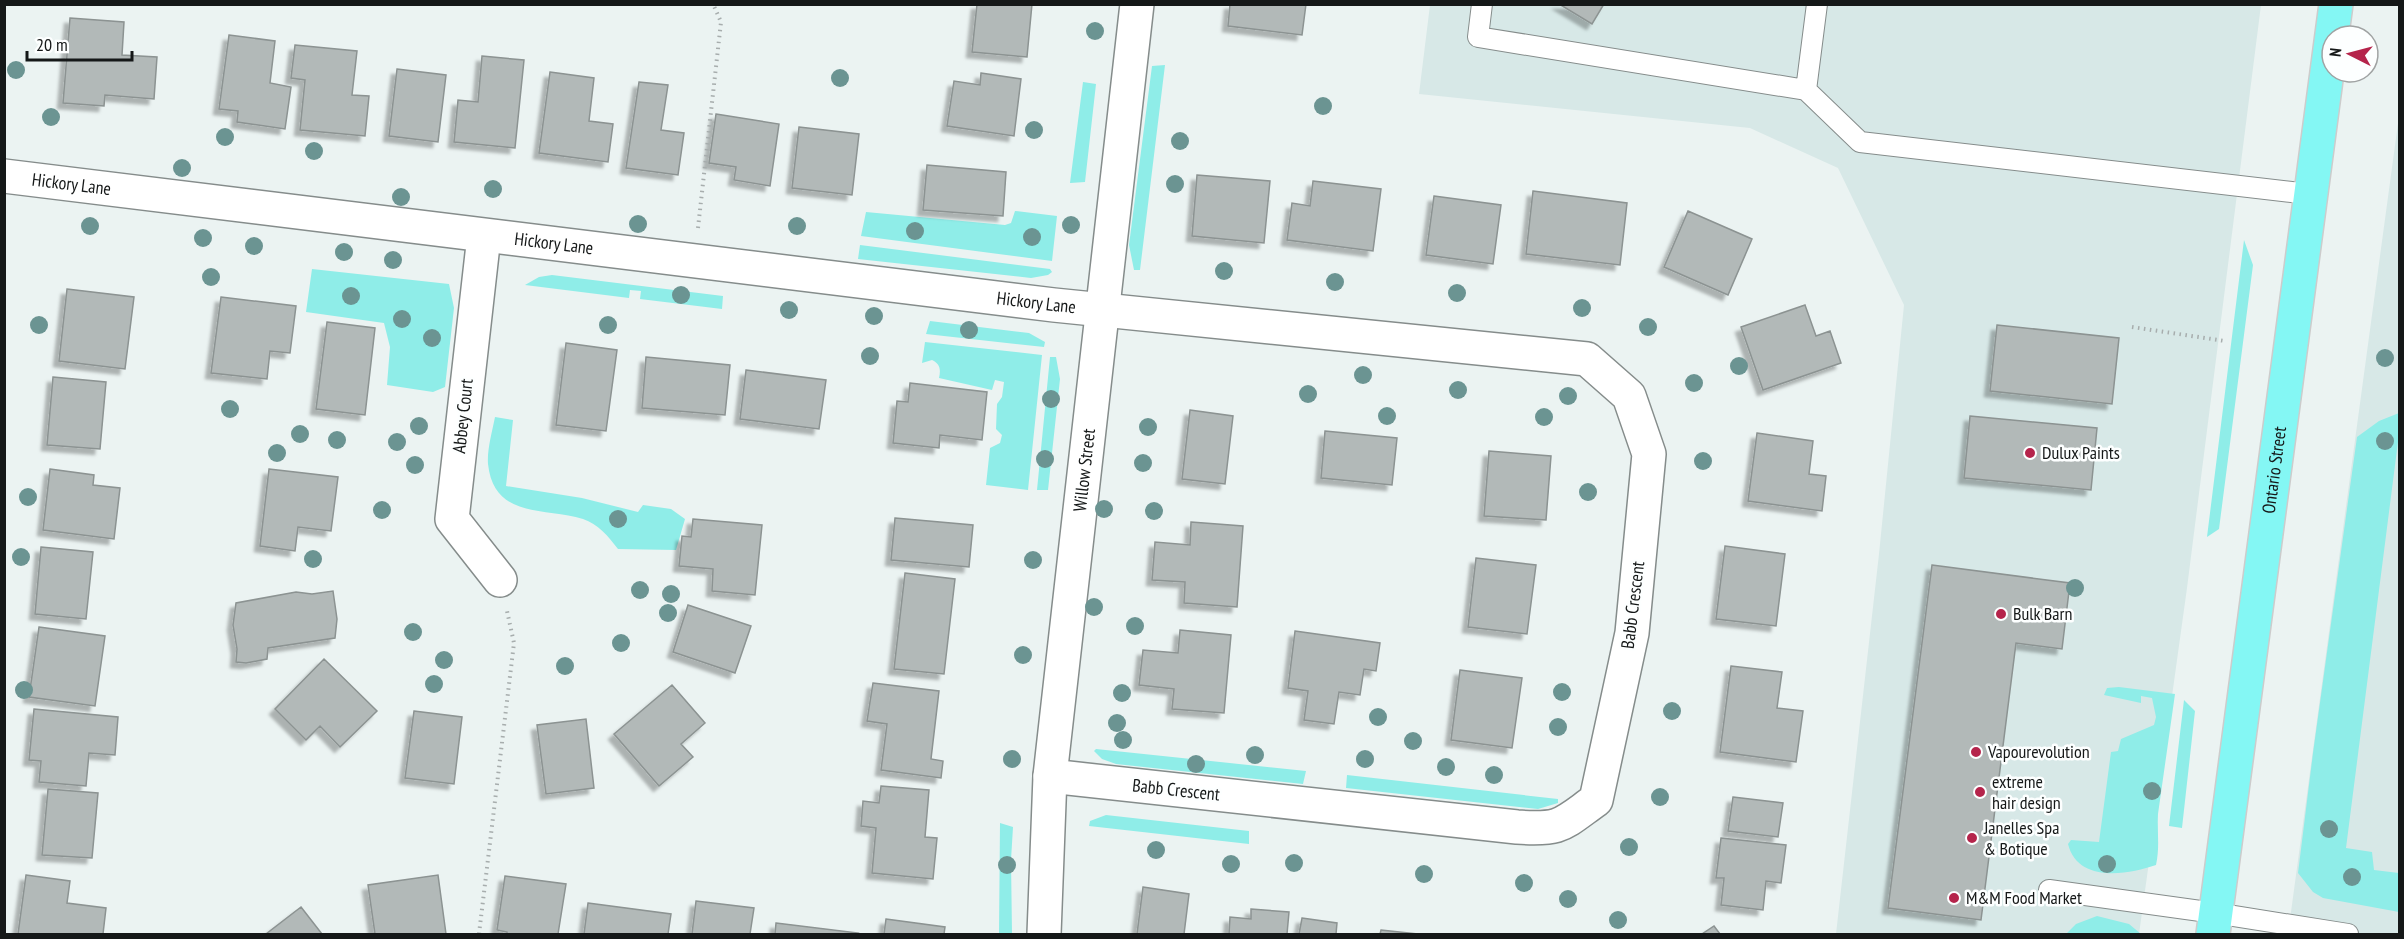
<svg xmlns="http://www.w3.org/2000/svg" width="2404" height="939" font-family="'PT Sans Narrow',sans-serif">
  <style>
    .built { fill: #d7e8e7 }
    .green { fill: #8fede8 }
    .building { fill: #b2b9b8; stroke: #8c9392; stroke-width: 1.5; filter: url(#shadow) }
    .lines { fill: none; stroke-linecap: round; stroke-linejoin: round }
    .service-casing { stroke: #858c8b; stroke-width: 22 }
    .minor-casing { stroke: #858c8b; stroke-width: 36 }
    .primary-casing { stroke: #ccc; stroke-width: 36 }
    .path { stroke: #a7adad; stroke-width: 4; stroke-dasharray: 1.5 4.5; stroke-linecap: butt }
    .service { stroke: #fff; stroke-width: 20 }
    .minor { stroke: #fff; stroke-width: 33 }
    .primary { stroke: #84f7f4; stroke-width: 33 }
    .tree { fill: #6b9492 }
    .poi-dot { fill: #b5244b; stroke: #fdffff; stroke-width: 2 }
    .labels { text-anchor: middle; stroke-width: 5; stroke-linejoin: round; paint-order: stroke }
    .street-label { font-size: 18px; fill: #151818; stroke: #fdffff }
    .poi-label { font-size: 18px; fill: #151818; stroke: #fdffff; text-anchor: start }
  </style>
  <defs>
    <filter id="shadow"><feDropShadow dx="-5.5" dy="5.5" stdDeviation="1.5" flood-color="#0004"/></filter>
  </defs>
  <rect width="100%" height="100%" fill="#ebf3f2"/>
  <!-- built -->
  <path class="built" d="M1430 5H2261L2187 588 2139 934H1836L1879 554 1904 305 1838 168 1750 128 1419 94Z
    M2399 116V934H2288Z"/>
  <!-- green -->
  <path class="green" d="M1165 65 1140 270H1134L1129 245 1152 66Z
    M1083 82 1096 84 1085 182 1070 183Z
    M1015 211 1057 216 1052 261 861 236 866 212 1005 225 1011 223Z
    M2244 240 2253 265 2219 529 2207 537Z
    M860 245 1050 269 1052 272 1048 275 1031 278 858 259Z
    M312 269 449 284 454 308 445 387 433 392 387 385 390 347 384 323 306 312Z
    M552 275 723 296 722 309 640 299 641 291 630 290 629 298 525 285 539 277Z
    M930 321 1029 333 1045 342 1044 347 926 334Z
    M925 342 1042 355 1028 490 986 485 990 448 1000 443 1002 435 996 429 997 404 1002 397 1004 382 995 380 992 390 939 378C941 369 940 364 932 360L922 363Z
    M1050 357H1056L1060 379 1048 490H1037Z
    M2399 413V434L2346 848 2372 852 2374 870 2399 873V912L2323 898 2313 892 2298 873 2313 753 2357 437 2379 421Z
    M495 417 513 420 506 486 582 498 638 512 643 505 671 509 685 519 676 550 618 549C608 536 598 524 583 519 544 507 494 519 488 464 487 450 492 432 495 417Z
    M2119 687 2175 694 2158 814C2157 832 2160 847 2156 865 2127 875 2078 883 2068 844L2071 840 2099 842 2111 752 2118 751 2121 739 2154 725 2156 717 2152 698 2141 696V703L2104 695 2107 688Z
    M2184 700 2195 711 2182 828 2169 826Z
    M1096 749 1306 771 1303 784 1116 764 1102 759 1094 751Z
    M1347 775 1558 799V803L1538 809 1346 788Z
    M1106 815 1249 831V844L1089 826 1090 821Z
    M1000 823 1013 827 1011 860 1012 934H999Z
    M2097 916 2129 924 2141 934H2066L2076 924Z"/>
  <!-- building -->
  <path class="building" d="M977 4H1032L1027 57 972 52Z
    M1230 4H1306L1302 35 1228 26Z
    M1559 4H1604L1592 24Z
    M70 18 124 22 122 55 157 57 154 99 105 95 104 106 63 103Z
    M229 35 275 41 270 83 291 87 285 129 237 122 238 111 219 109Z
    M295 45 357 51 352 95 369 96 365 136 300 130 305 80 291 78Z
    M482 56 524 60 515 148 454 142 458 100 478 102Z
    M397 69 446 75 438 142 389 136Z
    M550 72 594 78 589 121 613 124 608 162 539 153Z
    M981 73 1021 79 1014 136 947 126 954 81 980 85Z
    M639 82 668 85 661 130 684 133 678 175 626 168Z
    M716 114 779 124 770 186 734 180 736 167 709 163Z
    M799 127 859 134 852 195 792 188Z
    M927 165 1006 172 1003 216 923 210Z
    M1197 175 1270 181 1264 243 1192 236Z
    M1313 181 1381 189 1373 251 1287 240 1292 203 1310 206Z
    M1533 191 1627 203 1620 265 1526 254Z
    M1434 196 1501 205 1493 264 1426 255Z
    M1688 211 1752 239 1728 295 1664 267Z
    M67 289 134 297 125 369 59 361Z
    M221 297 296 306 290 353 270 351 267 379 211 373Z
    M1805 305 1816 336 1830 331 1841 363 1763 390 1741 327Z
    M327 322 375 328 365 415 316 409Z
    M1997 325 2119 338 2112 404 1990 391Z
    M566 343 617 350 606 431 556 425Z
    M646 357 730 365 725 415 642 408Z
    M746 370 826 380 819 429 740 419Z
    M53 377 106 382 100 449 47 445Z
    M910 383 987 392 982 440 940 435 939 448 893 443 897 401 908 402Z
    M1190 410 1233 416 1225 484 1182 479Z
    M1970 416 2097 428 2091 490 1964 478Z
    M1325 431 1397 438 1392 485 1321 478Z
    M1757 433 1813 441 1809 474 1826 476 1822 511 1748 501Z
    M1489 451 1551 456 1546 520 1484 516Z
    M50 469 94 475 93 485 120 488 114 539 43 530Z
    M269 469 338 477 331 531 298 527 295 551 260 546Z
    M895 518 973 525 969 567 891 560Z
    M693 519 762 525 755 595 712 591 713 569 679 566 682 536 691 537Z
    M1191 522 1243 526 1237 607 1184 603 1185 582 1152 580 1155 542 1190 545Z
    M1725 546 1785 554 1776 626 1716 619Z
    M41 547 93 552 86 619 35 614Z
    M1476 558 1536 565 1527 634 1468 627Z
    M1932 565 2070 583 2062 649 2016 643 1981 920 1888 908Z
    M905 573 955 579 944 674 894 669Z
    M333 591 337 619 335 638 268 648 267 659 246 663 236 662 237 649 233 625 236 603 296 592 312 594Z
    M688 605 751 626 735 673 673 652Z
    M39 627 105 636 95 706 29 697Z
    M1180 630 1231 635 1224 713 1172 709 1174 689 1139 685 1143 650 1178 653Z
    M1295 631 1380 643 1376 671 1364 669 1360 695 1339 692 1334 724 1304 720 1308 691 1288 688Z
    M324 659 377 711 340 747 320 726 306 740 275 709Z
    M1731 666 1782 672 1777 708 1803 711 1796 762 1720 752Z
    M1460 670 1522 678 1512 748 1451 740Z
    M873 683 939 691 931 759 943 761 941 778 881 770 887 724 867 721Z
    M672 685 705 723 681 744 693 757 659 786 614 734Z
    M34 709 118 717 115 755 89 753 86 786 39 782 41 761 29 760Z
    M414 711 462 717 454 784 405 778Z
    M586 719 594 788 546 794 537 725Z
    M881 786 929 790 925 837 937 838 933 879 872 873 876 828 861 826 863 801 879 803Z
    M48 789 98 793 92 858 42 855Z
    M1733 797 1783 803 1778 837 1728 831Z
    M1721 838 1786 845 1781 883 1766 881 1763 910 1721 905 1724 878H1716Z
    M26 875 70 881 67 903 106 908 103 934H18Z
    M438 875 446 934H375L368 885Z
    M505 876 566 884 558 934H507V932L497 930Z
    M1143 887 1189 894 1184 934H1137Z
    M696 901 754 908 750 934H692Z
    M588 903 671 914 668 934H584Z
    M301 907 322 934H266Z
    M1251 909 1289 912 1287 934H1229L1230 917 1251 919Z
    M1302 918 1337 923 1336 934H1299Z
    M886 919 945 927 944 934H884Z
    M776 923 858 933 857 934H775Z
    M1714 926 1720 934H1702Z
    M1381 930 1418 934H1380Z"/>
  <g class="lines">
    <!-- service casing -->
    <g class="service-casing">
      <path id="service" d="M1482 4 1478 37 1806 90 1860 142 2309 194
        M1806 90 1817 4
        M2049 890 2215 913 2348 934"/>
    </g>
    <!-- minor casing -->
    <g class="minor-casing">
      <g id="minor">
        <path id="s1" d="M4 176 1054 305 1587 359 1629 396 1649 454 1632 633 1596 800C1561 825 1562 830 1517 827L1050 776"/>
        <path d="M484 236 452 519 500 580"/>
        <path id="s2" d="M1044 934 1050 776 1137 4"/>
      </g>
    </g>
    <!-- primary casing -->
    <g class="primary-casing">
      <g id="primary">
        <path id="s3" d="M2213 934 2336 4"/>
      </g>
    </g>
    <!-- path -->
    <path class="path" d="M698 228 721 22 713 4
      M2132 327 2225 341
      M479 934 514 643 507 611"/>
    <!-- service -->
    <use href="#service" class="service"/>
    <!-- minor -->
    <use href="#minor" class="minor"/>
    <!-- primary -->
    <use href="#primary" class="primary"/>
  </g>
  <!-- trees -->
  <g class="tree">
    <circle cx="1095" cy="31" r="9"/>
    <circle cx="16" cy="70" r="9"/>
    <circle cx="840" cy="78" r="9"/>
    <circle cx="1323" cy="106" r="9"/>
    <circle cx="51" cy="117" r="9"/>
    <circle cx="1034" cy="130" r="9"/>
    <circle cx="225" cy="137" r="9"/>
    <circle cx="1180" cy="141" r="9"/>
    <circle cx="314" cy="151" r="9"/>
    <circle cx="182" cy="168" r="9"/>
    <circle cx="1175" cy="184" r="9"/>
    <circle cx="493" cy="189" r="9"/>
    <circle cx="401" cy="197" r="9"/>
    <circle cx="638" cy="224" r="9"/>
    <circle cx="1071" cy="225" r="9"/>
    <circle cx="90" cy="226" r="9"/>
    <circle cx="797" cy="226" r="9"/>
    <circle cx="915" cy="231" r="9"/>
    <circle cx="1032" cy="237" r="9"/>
    <circle cx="203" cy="238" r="9"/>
    <circle cx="254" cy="246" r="9"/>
    <circle cx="344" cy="252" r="9"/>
    <circle cx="393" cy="260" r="9"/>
    <circle cx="1224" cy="271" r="9"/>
    <circle cx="211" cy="277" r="9"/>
    <circle cx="1335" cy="282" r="9"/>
    <circle cx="1457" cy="293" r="9"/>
    <circle cx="681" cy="295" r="9"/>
    <circle cx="351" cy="296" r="9"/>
    <circle cx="1582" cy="308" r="9"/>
    <circle cx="789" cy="310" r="9"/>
    <circle cx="874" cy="316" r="9"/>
    <circle cx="402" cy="319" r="9"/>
    <circle cx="39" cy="325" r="9"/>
    <circle cx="608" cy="325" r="9"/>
    <circle cx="1648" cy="327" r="9"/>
    <circle cx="969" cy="330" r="9"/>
    <circle cx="432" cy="338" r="9"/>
    <circle cx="870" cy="356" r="9"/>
    <circle cx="2385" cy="358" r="9"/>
    <circle cx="1739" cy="366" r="9"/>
    <circle cx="1363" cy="375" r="9"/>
    <circle cx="1694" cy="383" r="9"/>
    <circle cx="1458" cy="390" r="9"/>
    <circle cx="1308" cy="394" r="9"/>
    <circle cx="1568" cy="396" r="9"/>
    <circle cx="1051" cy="399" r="9"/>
    <circle cx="230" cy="409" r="9"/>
    <circle cx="1387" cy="416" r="9"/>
    <circle cx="1544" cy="417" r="9"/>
    <circle cx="419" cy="426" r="9"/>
    <circle cx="1148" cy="427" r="9"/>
    <circle cx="300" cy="434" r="9"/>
    <circle cx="337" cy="440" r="9"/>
    <circle cx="2385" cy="441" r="9"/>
    <circle cx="397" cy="442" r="9"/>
    <circle cx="277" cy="453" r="9"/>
    <circle cx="1045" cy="459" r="9"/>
    <circle cx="1703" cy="461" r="9"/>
    <circle cx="1143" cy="463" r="9"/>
    <circle cx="415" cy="465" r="9"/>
    <circle cx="1588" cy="492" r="9"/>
    <circle cx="28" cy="497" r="9"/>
    <circle cx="1104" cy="509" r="9"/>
    <circle cx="382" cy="510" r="9"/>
    <circle cx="1154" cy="511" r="9"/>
    <circle cx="618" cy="519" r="9"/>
    <circle cx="21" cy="557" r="9"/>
    <circle cx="313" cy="559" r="9"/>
    <circle cx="1033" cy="560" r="9"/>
    <circle cx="2075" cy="588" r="9"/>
    <circle cx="640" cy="590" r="9"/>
    <circle cx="671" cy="594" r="9"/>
    <circle cx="1094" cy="607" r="9"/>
    <circle cx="668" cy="613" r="9"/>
    <circle cx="1135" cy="626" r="9"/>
    <circle cx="413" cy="632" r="9"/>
    <circle cx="621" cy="643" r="9"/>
    <circle cx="1023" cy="655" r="9"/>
    <circle cx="444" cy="660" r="9"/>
    <circle cx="565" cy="666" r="9"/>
    <circle cx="434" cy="684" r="9"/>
    <circle cx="24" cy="690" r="9"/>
    <circle cx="1562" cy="692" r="9"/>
    <circle cx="1122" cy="693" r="9"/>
    <circle cx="1672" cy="711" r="9"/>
    <circle cx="1378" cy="717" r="9"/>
    <circle cx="1117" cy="723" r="9"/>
    <circle cx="1558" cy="727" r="9"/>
    <circle cx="1123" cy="740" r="9"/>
    <circle cx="1413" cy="741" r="9"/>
    <circle cx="1255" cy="755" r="9"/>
    <circle cx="1012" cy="759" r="9"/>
    <circle cx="1365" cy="759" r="9"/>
    <circle cx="1196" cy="764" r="9"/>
    <circle cx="1446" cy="767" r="9"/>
    <circle cx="1494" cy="775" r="9"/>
    <circle cx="2152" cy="791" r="9"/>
    <circle cx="1660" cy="797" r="9"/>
    <circle cx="2329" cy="829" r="9"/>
    <circle cx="1629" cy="847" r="9"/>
    <circle cx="1156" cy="850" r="9"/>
    <circle cx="1294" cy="863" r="9"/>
    <circle cx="1231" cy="864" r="9"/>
    <circle cx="2107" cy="864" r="9"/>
    <circle cx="1007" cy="865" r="9"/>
    <circle cx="1424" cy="874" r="9"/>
    <circle cx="2352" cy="877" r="9"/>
    <circle cx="1524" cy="883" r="9"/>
    <circle cx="1568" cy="899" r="9"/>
    <circle cx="1618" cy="920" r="9"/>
  </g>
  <!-- markers -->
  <g class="poi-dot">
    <circle cx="2030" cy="453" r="6"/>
    <circle cx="2001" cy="614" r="6"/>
    <circle cx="1976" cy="752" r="6"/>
    <circle cx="1980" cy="792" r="6"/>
    <circle cx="1972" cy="838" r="6"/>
    <circle cx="1954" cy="898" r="6"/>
  </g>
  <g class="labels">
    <!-- street labels -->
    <g class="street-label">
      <text dy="6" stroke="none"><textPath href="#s1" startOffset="68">Hickory Lane</textPath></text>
      <text dy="6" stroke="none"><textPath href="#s1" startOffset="554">Hickory Lane</textPath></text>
      <text dy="6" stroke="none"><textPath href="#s1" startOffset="1040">Hickory Lane</textPath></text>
      <text transform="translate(463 416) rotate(-84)" y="6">Abbey Court</text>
      <text dy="6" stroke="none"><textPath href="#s2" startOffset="466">Willow Street</textPath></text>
      <text dy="6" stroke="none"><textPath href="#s3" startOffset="468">Ontario Street</textPath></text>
      <text transform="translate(1633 605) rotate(-83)" y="6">Babb Crescent</text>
      <text transform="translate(1176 790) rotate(6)" y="6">Babb Crescent</text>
    </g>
    <!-- poi labels -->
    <g class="poi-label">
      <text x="2042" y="459">Dulux Paints</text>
      <text x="2013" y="620">Bulk Barn</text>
      <text x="1988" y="758">Vapourevolution</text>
      <text x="1992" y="788">extreme<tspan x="1992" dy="21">hair design</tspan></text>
      <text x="1984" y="834">Janelles Spa<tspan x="1984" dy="21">&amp; Botique</tspan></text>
      <text x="1966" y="904">M&amp;M Food Market</text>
    </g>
  </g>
  <!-- border -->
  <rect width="2404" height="939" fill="none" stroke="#151818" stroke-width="12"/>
  <!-- north arrow -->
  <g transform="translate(2350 54) rotate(276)"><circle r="28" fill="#fdffff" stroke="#a0a3a3" stroke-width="1.5"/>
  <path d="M0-4.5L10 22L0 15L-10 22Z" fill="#b5244b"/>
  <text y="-9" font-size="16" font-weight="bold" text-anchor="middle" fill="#151818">N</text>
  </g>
  <!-- scale -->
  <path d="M27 51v9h105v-9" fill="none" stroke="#151818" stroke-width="3"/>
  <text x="36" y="51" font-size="18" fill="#151818" stroke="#fdffff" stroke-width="4.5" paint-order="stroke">20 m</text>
</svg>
